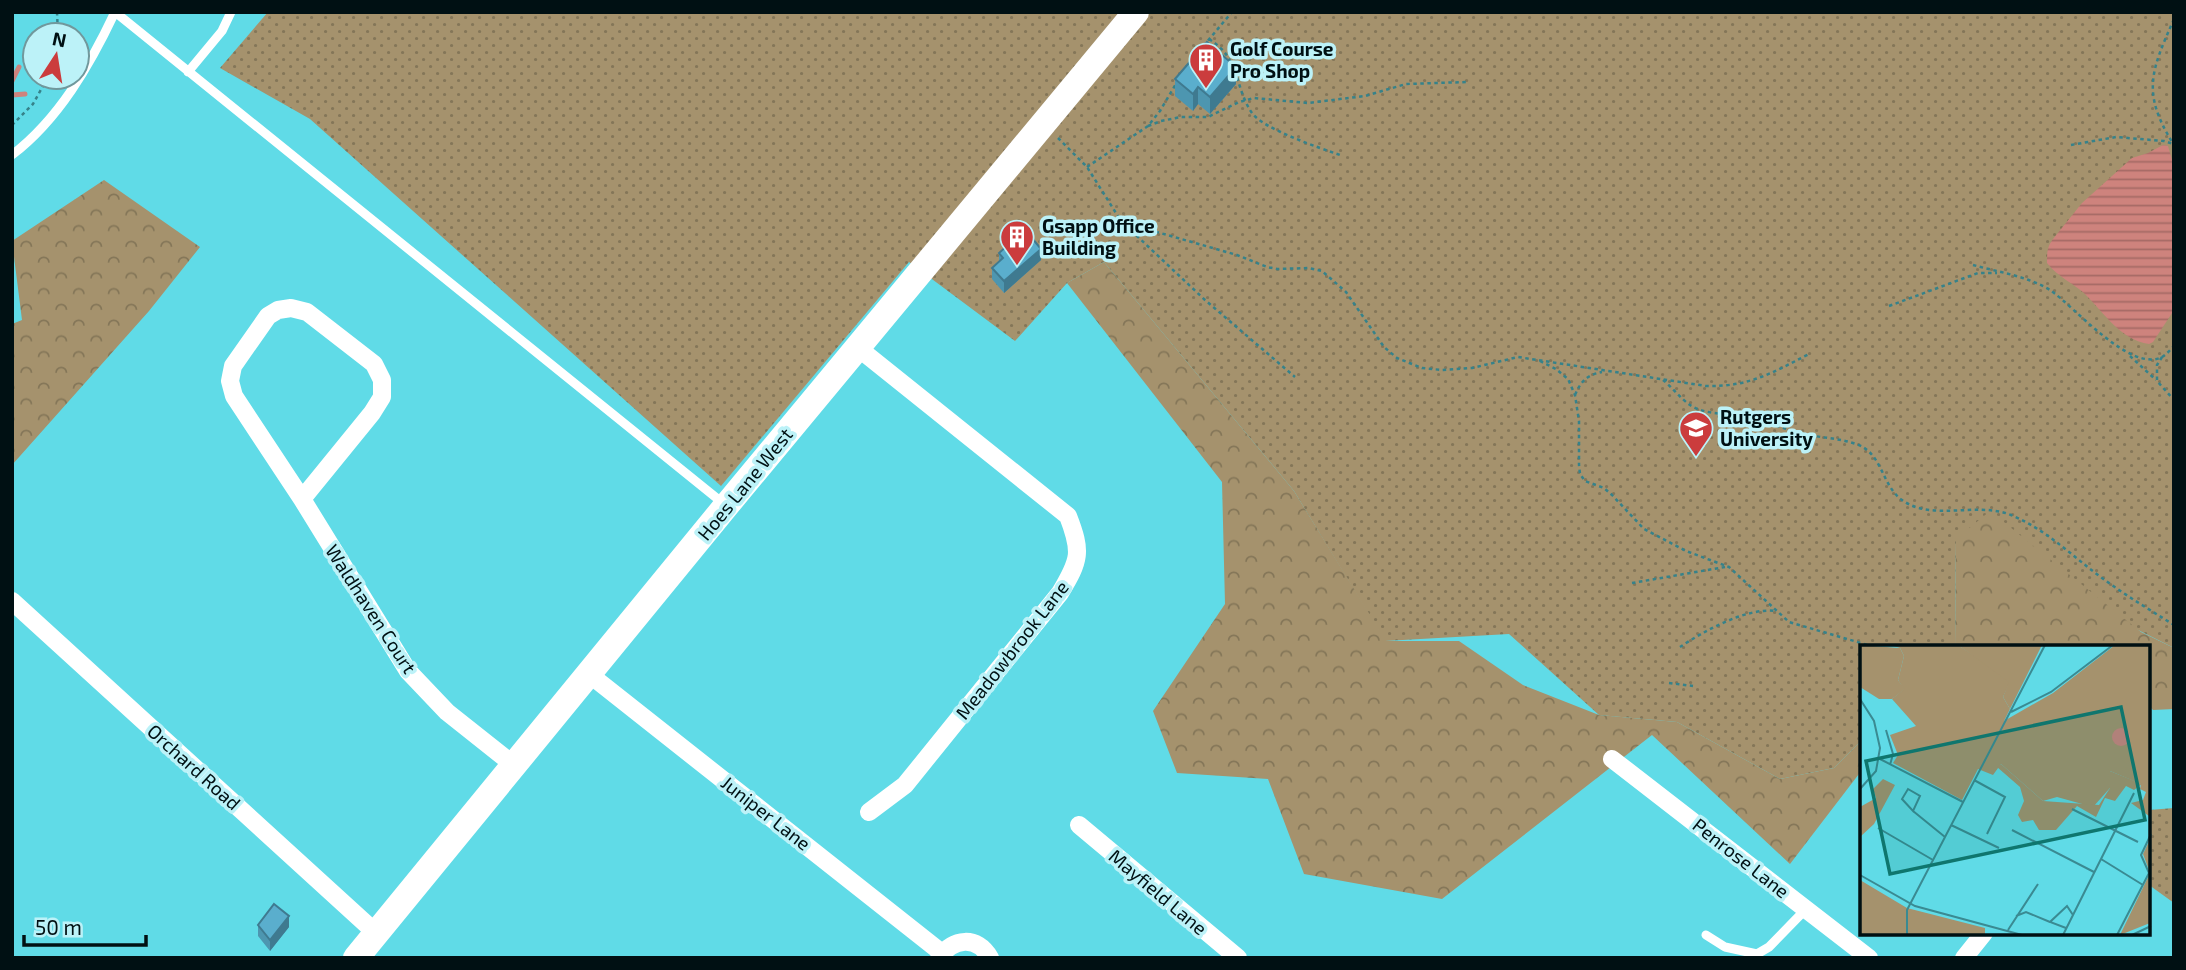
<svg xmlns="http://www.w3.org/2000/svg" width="2186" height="970" font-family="'Exo 2',sans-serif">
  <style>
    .grass { fill: url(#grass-dots) }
    .forest { fill: url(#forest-crowns) }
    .water { fill: url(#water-rules) }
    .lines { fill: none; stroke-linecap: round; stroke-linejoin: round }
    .stream { stroke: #ce837d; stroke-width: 5 }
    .path { stroke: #36828a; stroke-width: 2.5; stroke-dasharray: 3.5 3.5; stroke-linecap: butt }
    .lane { stroke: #fff; stroke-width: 9 }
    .street { stroke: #fff; stroke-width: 18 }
    .secondary { stroke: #fff; stroke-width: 26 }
    .wall { fill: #4d96b0 }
    .shaded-wall { fill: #3f7a90 }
    .building { fill: #5aaecd; stroke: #3f7a90; stroke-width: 2 }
    .labels { text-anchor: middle; stroke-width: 7; stroke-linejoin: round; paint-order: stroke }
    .poi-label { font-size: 19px; font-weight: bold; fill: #001013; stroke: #bcf2f8; text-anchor: start }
    .street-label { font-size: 19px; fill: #001013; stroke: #bcf2f8 }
    .inset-road { fill: none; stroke: #3a8a92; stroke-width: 2 }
    .view { fill: #0f766e; fill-opacity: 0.15; stroke: #0f766e; stroke-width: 3.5 }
    .inset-edge { fill: none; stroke: #001013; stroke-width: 3.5 }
  </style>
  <defs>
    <pattern id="grass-dots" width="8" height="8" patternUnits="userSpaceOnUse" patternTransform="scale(1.75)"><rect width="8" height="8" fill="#a5926d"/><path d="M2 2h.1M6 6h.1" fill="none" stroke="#847658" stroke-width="1.8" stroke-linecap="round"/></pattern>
    <pattern id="forest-crowns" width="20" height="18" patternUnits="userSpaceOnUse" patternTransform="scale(1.75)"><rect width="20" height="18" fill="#a5926d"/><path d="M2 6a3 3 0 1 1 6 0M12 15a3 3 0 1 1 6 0" fill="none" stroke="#847658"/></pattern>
    <pattern id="water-rules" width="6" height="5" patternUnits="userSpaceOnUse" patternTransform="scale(1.75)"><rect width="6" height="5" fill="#ce837d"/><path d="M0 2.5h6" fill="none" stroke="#a56a65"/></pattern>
  </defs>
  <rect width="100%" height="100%" fill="#60dbe7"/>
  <!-- grass -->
  <path class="grass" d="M268 12H2174V648L1956 539 1955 646H1862V740L1834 768 1780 779 1677 722 1599 715 1509 634 1385 641 1294 491 1104 262 1067 283 1015 341 909 262 721 486 310 119 220 68Z
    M2174 808V903L2149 885V810Z"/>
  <!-- forest -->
  <path class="forest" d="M104 180 200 247 149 311 12 465V324L22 320 12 241Z
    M1104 262 1294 491 1386 641H1459L1523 685 1599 715 1677 722 1780 779 1834 768 1862 740V770L1790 864 1652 735 1442 899 1304 874 1268 779 1177 773 1153 711 1225 604 1222 482 1067 283Z
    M1990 511 2141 632 2174 648V709L2153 710 2149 706V646H1955L1956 539Z"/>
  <!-- water -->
  <path class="water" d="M2163 145 2168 146 2174 167V310L2153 342 2149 344C2121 340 2104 313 2085 294 2073 283 2058 277 2047 263 2047 253 2047 247 2053 239L2082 203 2132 158 2148 153Z"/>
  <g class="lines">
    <!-- stream -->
    <path class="stream" d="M12 81 19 67
      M12 95 25 94"/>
    <!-- path -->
    <path class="path" d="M57 12 58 35
      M2174 19C2151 71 2141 93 2174 145
      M1209 39C1241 59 1234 87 1252 113 1263 129 1320 148 1340 155
      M1190 62 1232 12
      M12 125 33 104 48 77
      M1148 126 1161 121 1181 117H1208L1239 102 1254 98 1308 103 1365 96 1406 84 1467 82
      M1058 138 1087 167 1121 221 1205 300 1295 377
      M2071 145 2116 137 2164 141 2173 144
      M1087 167 1148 126 1160 111 1177 82
      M1122 222 1237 255 1267 267 1277 269 1309 268 1322 271 1346 292 1384 347 1397 358 1422 368 1442 370 1472 368 1518 357 1706 386C1749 387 1772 373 1809 354
      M1973 265C1998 272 2027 276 2050 290 2075 307 2130 373 2162 357 2166 355 2170 350 2174 346
      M1889 306 1978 273H1997
      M2130 356 2156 380
      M2162 357 2157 365V381L2174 400
      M1540 361 1556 369 1568 379 1575 395 1579 421V465L1580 474 1585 481 1604 488 1612 495 1644 529 1686 551 1729 567 1789 622 1871 646
      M1663 380C1672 387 1681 399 1690 405 1705 415 1726 413 1742 416 1763 420 1783 429 1804 434 1821 438 1839 438 1856 444 1883 453 1881 485 1902 500 1932 522 1977 501 2011 515 2047 530 2072 556 2102 578 2125 595 2150 610 2174 625
      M1575 395C1581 381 1587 375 1602 372
      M1632 583 1725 567
      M1680 647C1704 631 1747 607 1776 611
      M1669 683 1693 686"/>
    <!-- lane -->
    <path class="lane" d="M115 12 724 504
      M188 72 222 31 231 12
      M12 155C59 119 90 65 115 12
      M1706 935 1725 947 1757 954 1769 947 1806 909"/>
    <!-- street -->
    <path class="street" d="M291 308 307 312 374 364 382 380V397L372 413 302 499 234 396 230 381 233 366 268 316 278 310Z
      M857 347 1068 516C1082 552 1080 560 1060 593L905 785 869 812
      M302 499 408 671 447 712 515 766
      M12 601 376 933
      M589 674 942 953
      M1612 759 1869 958
      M1079 825 1238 958
      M939 958C953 938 977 935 990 958
      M1964 958 1984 933"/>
    <!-- secondary -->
    <path class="secondary" d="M356 958 726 506 1136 12"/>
  </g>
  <!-- wall -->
  <path class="wall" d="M1175 79 1236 84 1210 114 1198 104 1193 111 1175 96Z
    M999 253 1041 260 1004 293 992 279V268L999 262Z
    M258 925 289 927 270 951 258 936Z"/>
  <!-- shaded-wall -->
  <path class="shaded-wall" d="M1236 67V84L1210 114V97Z
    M1198 87V104L1193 111V94Z
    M1041 249V260L1004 293V281Z
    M289 916V927L270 951V940Z"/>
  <!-- building -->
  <path class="building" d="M1207 42 1236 67 1210 97 1198 87 1193 94 1175 79Z
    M1019 235 1026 244 1032 238 1041 249 1004 281 992 268 1003 258 999 253Z
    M274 904 289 916 270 940 258 925Z"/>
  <!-- icons -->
  <defs>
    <g id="building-pin" transform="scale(1.75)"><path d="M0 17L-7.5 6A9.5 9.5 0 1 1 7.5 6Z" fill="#cb3c3d" stroke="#bcf2f8"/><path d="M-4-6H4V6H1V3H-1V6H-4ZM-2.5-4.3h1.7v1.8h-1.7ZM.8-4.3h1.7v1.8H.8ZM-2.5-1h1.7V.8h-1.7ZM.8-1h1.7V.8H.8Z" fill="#fff"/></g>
    <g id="university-pin" transform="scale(1.75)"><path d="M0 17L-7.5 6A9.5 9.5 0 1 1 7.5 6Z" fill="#cb3c3d" stroke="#bcf2f8"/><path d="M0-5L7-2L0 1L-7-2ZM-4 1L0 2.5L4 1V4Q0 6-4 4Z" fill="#fff"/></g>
  </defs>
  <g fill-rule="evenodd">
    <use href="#building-pin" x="1206" y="60"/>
    <use href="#building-pin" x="1017" y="237"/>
    <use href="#university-pin" x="1696" y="428"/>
  </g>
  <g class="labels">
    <!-- poi labels -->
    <g class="poi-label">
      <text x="1230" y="56">Golf Course<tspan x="1230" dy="22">Pro Shop</tspan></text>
      <text x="1042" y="233">Gsapp Office<tspan x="1042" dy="22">Building</tspan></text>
      <text x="1720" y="424">Rutgers<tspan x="1720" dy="22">University</tspan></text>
    </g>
    <!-- street labels -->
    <g class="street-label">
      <text transform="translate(745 484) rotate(-51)" y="7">Hoes Lane West</text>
      <text transform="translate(371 609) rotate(57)" y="7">Waldhaven Court</text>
      <text transform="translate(1012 650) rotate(-52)" y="7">Meadowbrook Lane</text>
      <text transform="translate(194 767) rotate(42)" y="7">Orchard Road</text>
      <text transform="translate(766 813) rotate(38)" y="7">Juniper Lane</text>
      <text transform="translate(1741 858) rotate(38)" y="7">Penrose Lane</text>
      <text transform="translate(1158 892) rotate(40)" y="7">Mayfield Lane</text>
    </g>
  </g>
  <!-- overview -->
  <g transform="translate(1860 645)">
    <rect width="290" height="290" fill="#60dbe7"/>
    <path d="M31 0H98L128 20 150 37 143 52 150 64 144 76 193 48 255 0H290L289 171 271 158 283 155 286 147 280 144 281 139 250 126V143L233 162 197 152 183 156 141 119 133 130 118 124 102 155 33 118 38 110 30 90 56 81 32 54 44 44 38 35 44 11 40 3ZM290 194V278L260 290 290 228 283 209Z" fill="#a5926d"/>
    <path d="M0 0 40 3 44 11 38 35 45 44 32 54H19L0 42ZM98 0H182L150 64 143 52 149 37ZM141 119 183 156 239 160 250 143V126L282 139 274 145 266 141 255 156 245 153 236 172 217 161 196 185H179L173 175 162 177 158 170 164 156 160 142 137 122ZM23 134 35 140 14 179 0 192V162L16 153 13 144ZM0 235 47 263 125 283V290H0Z" fill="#a5926d"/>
    <path d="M252 92a9 9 0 1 1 18 0a9 9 0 1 1-18 0Z" fill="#ce837d"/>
    <path class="inset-road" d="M0 54 14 76 20 103 16 126 0 144M151 67 191 47 253 0M26 85 33 109 30 120M20 114 103 157M114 135 145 152 127 189M48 144 60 151 53 166 42 154ZM212 164 278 197M53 166 85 192M91 180 139 203M18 183 73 215M152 185 234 227M241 214 283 240M0 230 55 261 162 290M156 271 166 267 190 277M206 283 190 277 207 261 213 270M148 285 178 239M47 290V265L185 0M203 290 274 148M257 290 289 228 281 210 291 189M272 290 291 281"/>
    <path class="view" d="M261 62 285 175 30 229 6 116Z"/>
    <rect width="290" height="290" class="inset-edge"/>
  </g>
  <!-- border -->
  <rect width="2186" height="970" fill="none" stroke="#001013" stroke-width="28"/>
  <!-- north arrow -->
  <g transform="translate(56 56) rotate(12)"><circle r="33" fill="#bcf2f8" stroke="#71989c" stroke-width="2"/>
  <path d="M0-5L12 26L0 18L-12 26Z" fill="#cb3c3d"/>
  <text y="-10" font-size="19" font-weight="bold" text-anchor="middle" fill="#001013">N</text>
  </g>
  <!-- scale -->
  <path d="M24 935v10h122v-10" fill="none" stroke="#001013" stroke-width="3.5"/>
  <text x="35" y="935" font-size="21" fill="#001013" stroke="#bcf2f8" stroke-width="5" paint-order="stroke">50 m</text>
</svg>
